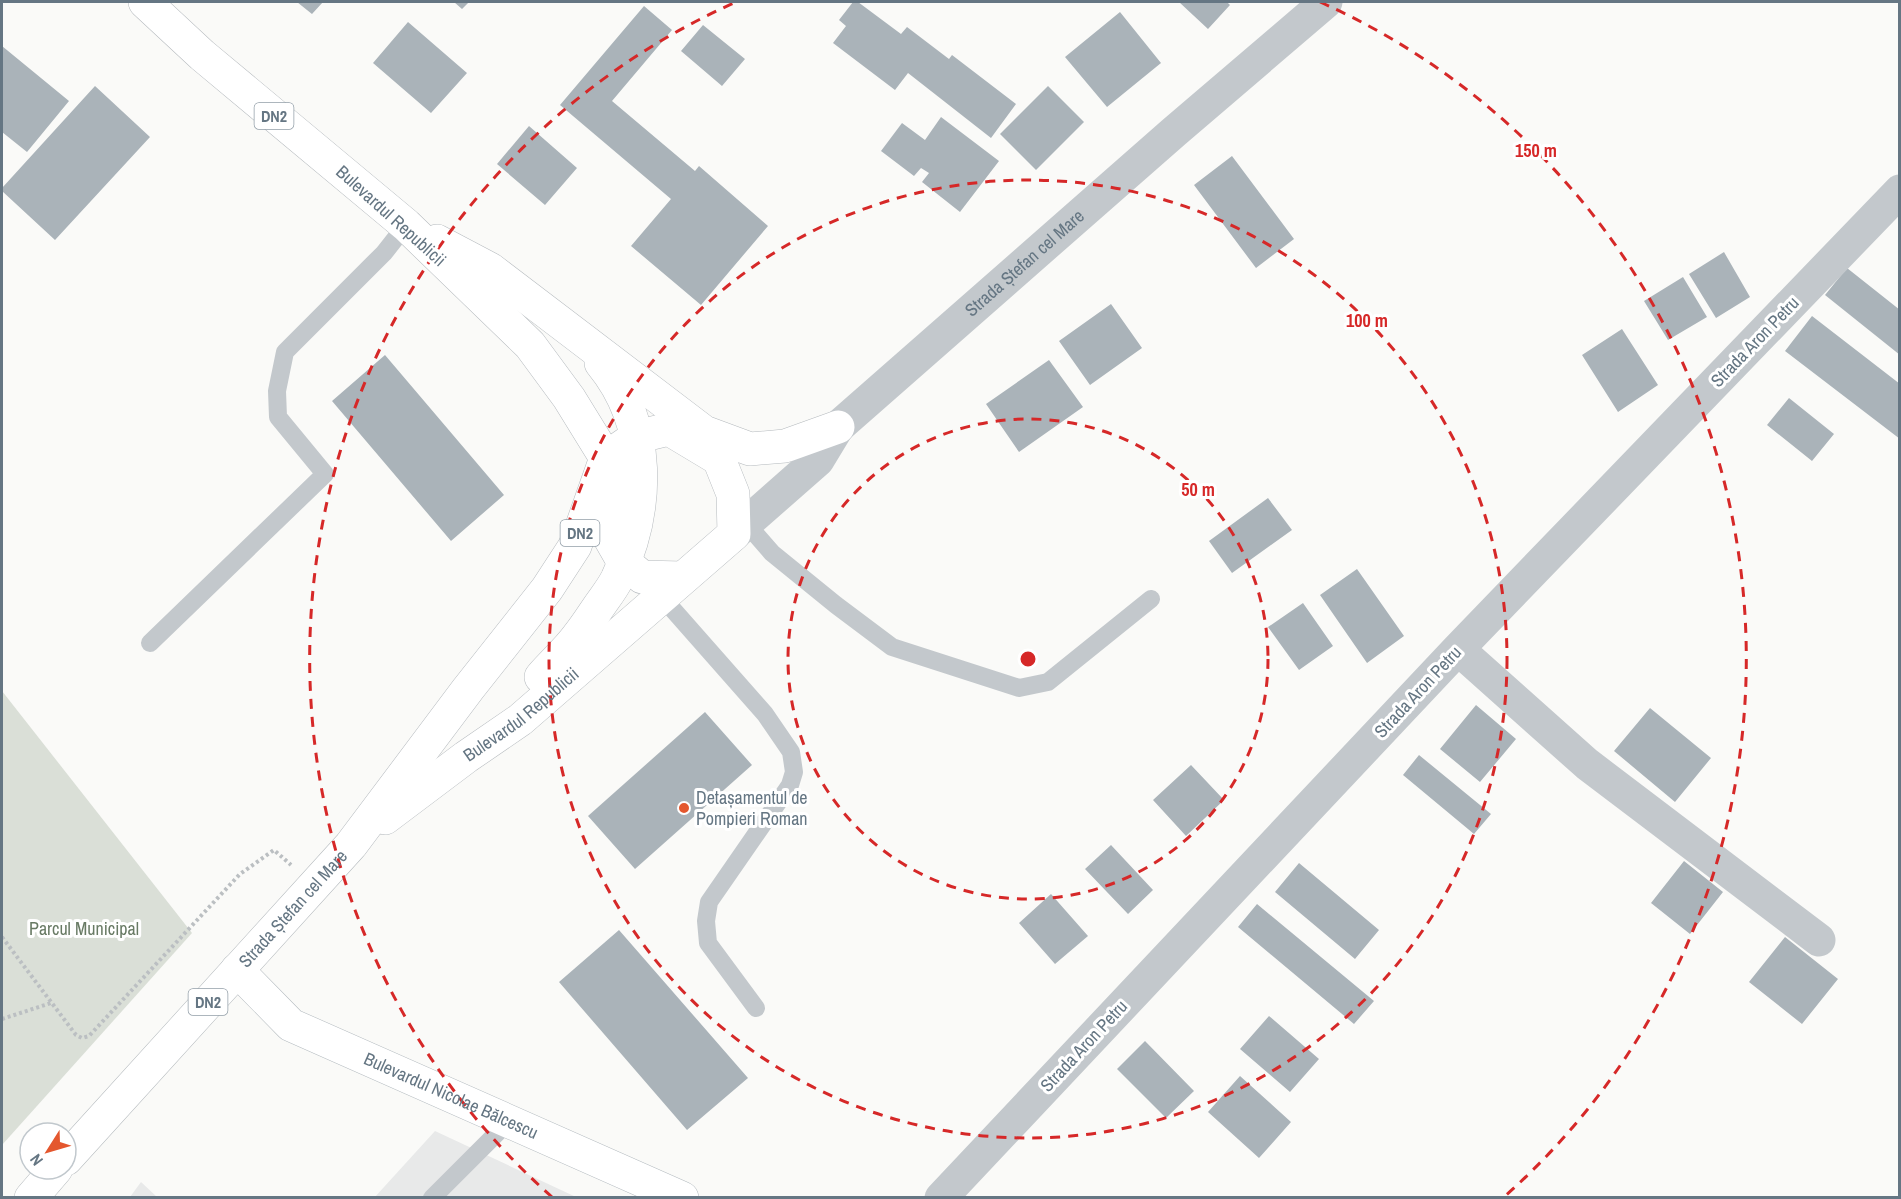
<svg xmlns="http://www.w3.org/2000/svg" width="1901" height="1199" font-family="'Archivo Narrow',sans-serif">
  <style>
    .built { fill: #e8e9e9 }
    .green { fill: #dadfd7 }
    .building { fill: #aab3b9 }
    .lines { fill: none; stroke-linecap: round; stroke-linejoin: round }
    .secondary-casing { stroke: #b3babf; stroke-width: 34 }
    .primary-casing { stroke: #b5babe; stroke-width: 34 }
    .path { stroke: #bbbfc2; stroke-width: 4; stroke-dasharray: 3 3; stroke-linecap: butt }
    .service { stroke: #c3c8cc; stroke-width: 18 }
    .minor { stroke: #c3c8cc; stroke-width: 33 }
    .tertiary { stroke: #c3c8cc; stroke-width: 33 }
    .secondary { stroke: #fff; stroke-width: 33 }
    .primary { stroke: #fff; stroke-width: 33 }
    .ring { fill: none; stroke: #d62828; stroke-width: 3; stroke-dasharray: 10 8 }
    .poi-dot { fill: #e4572e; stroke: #fff; stroke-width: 2 }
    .labels { text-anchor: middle; stroke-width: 6; stroke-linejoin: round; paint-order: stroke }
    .shield { fill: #fff; stroke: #939fa8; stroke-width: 1.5 }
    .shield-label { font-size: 16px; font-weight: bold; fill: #657683 }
    .street-label { font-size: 18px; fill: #657683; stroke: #fff }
    .poi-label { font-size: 18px; fill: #657683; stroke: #fff; text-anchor: start }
    .park-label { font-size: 18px; fill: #687a64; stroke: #fff }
    .centre { fill: #d62828; stroke: #fff; stroke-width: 3 }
    .ring-label { font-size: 18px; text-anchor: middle; font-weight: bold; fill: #d62828; stroke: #fff; stroke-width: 6; stroke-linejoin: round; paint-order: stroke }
  </style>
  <rect width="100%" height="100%" fill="#fafaf8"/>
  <!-- built -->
  <path class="built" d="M435 1131 576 1197 374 1198Z
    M141 1182 157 1197H130Z"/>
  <!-- green -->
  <path class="green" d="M2 691 192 933 2 1145Z"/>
  <!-- building -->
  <path class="building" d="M297 2H323L312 14Z
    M454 2H469L462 9Z
    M853 2H858L901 34 907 27 949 59 952 55 1016 104 991 138 908 73 895 90 833 43 846 26 839 20Z
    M1179 2H1227L1230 5 1208 29Z
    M644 6 672 30 612 101 695 171 699 166 768 226 701 305 631 246 671 199 560 105Z
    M1120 12 1161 63 1107 107 1065 57Z
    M408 22 467 73 431 113 373 63Z
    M703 25 745 59 722 86 681 51Z
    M2 46 69 101 27 152 2 132Z
    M95 86 150 137 55 240 2 191V188Z
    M1048 86 1084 122 1036 170 1000 134Z
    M941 117 999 161 960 212 922 182 929 173 921 168 914 176 881 151 902 123 925 140Z
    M529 126 577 168 545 205 497 164Z
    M1232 156 1294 239 1256 268 1194 185Z
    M1724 252 1750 297 1716 318 1689 274Z
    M1847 268 1900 310V355L1825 295Z
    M1683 277 1707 317 1668 340 1644 301Z
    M1111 304 1142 348 1090 385 1059 341Z
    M1812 316 1900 384V439L1785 351Z
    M1622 329 1658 385 1618 412 1582 355Z
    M385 355 504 495 451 541 332 401Z
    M1049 360 1083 407 1019 452 986 404Z
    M1789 398 1834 434 1812 461 1767 425Z
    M1268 498 1292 530 1232 573 1209 541Z
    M1357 569 1404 636 1367 663 1320 595Z
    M1303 603 1333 646 1299 670 1268 627Z
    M1476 705 1516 739 1480 782 1440 749Z
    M1650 708 1711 758 1675 802 1614 751Z
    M705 712 752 765 635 869 588 816Z
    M1419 755 1491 814 1474 834 1403 775Z
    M1191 765 1224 800 1186 836 1153 800Z
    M1111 845 1153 890 1128 914 1085 869Z
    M1684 861 1723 892 1690 934 1651 903Z
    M1299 863 1379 930 1355 959 1275 892Z
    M1051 894 1088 936 1055 964 1019 923Z
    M1257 904 1374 1001 1354 1024 1238 927Z
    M619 930 748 1078 687 1130 559 982Z
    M1785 937 1838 979 1802 1024 1749 982Z
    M1269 1016 1319 1059 1290 1092 1240 1049Z
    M1145 1041 1194 1091 1166 1118 1117 1069Z
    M1240 1076 1291 1122 1259 1158 1208 1112Z"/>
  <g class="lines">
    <!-- secondary casing -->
    <g class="secondary-casing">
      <g id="secondary">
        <path id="s2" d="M237 970 291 1025 682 1198"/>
      </g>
    </g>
    <!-- primary casing -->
    <g class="primary-casing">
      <g id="primary">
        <path d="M437 241 490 269 704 432 750 449 785 446 838 427"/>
        <path d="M541 677C553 663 567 651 578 636 587 625 594 613 602 602 607 595 613 587 617 579 650 509 652 425 601 363"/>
        <path id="s3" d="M385 818 466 757 520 720 734 534 733 494 719 459 669 429 636 437 606 458C615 489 613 502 607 533L623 561 642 577 682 578"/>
        <path id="s4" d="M66 1159 351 845 468 689 547 589 575 546 606 458 569 398 530 345 406 225 202 55 145 2"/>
        <path d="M31 1198 56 1169"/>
      </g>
    </g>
    <!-- path -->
    <path class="path" d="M2 937 76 1035 82 1038 89 1036 240 874 274 850 291 865
      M2 1019 51 1003"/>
    <!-- service -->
    <path class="service" d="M746 523 772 553 836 605 892 647 1019 688 1048 682 1151 599
      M661 596 765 714 791 752 794 772 790 785 709 902 706 921 708 943 756 1008
      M150 643 325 474 278 417 277 391 285 352 384 253 406 225
      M432 1198 509 1121"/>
    <!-- minor -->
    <path class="minor" d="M1458 649 1587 764 1819 940
      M941 1198 1458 649 1900 191"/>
    <!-- tertiary -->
    <path class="tertiary" id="s1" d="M734 534 818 460 838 427 1174 132 1326 2"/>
    <!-- secondary -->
    <use href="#secondary" class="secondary"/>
    <!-- primary -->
    <use href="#primary" class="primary"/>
  </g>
  <!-- distance rings -->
  <g class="ring">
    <circle cx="1028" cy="659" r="240"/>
    <circle cx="1028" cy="659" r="479"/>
    <path d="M552 1197A719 719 0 0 1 736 2M1320 2A719 719 0 0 1 1504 1197"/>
  </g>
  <!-- markers -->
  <circle class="poi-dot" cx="684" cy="808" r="6"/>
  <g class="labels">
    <!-- shield labels -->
    <g class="shield">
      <rect x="254.5" y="103" width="39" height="26" rx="4.5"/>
      <rect x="560.5" y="520" width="39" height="26" rx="4.5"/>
      <rect x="188.5" y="989" width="39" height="26" rx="4.5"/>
    </g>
    <g class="shield-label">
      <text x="274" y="122">DN2</text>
      <text x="580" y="539">DN2</text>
      <text x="208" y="1008">DN2</text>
    </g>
    <!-- street labels -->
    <g class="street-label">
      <text transform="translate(391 216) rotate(42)" y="6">Bulevardul Republicii</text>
      <text dy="6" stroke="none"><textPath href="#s1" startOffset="399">Strada Ștefan cel Mare</textPath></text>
      <text transform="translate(1755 342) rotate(-46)" y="6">Strada Aron Petru</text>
      <text transform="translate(1418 692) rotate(-47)" y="6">Strada Aron Petru</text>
      <text dy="6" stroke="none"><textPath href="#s3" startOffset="171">Bulevardul Republicii</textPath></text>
      <text dy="6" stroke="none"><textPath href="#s4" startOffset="338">Strada Ștefan cel Mare</textPath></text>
      <text transform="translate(1084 1046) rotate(-47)" y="6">Strada Aron Petru</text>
      <text dy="6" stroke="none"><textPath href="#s2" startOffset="252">Bulevardul Nicolae Bălcescu</textPath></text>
    </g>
    <!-- poi labels -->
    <g class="poi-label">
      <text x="696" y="804">Detașamentul de<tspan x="696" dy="21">Pompieri Roman</tspan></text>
    </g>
    <!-- park labels -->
    <g class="park-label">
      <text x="84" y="935">Parcul Municipal</text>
    </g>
  </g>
  <circle cx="1028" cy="659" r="9" class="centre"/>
  <g class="ring-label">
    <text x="1536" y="157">150 m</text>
    <text x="1367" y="327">100 m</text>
    <text x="1198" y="496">50 m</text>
  </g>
  <!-- border -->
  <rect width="1901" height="1199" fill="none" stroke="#657683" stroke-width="6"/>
  <!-- north arrow -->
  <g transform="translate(48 1151) rotate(233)"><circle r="28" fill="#ffffff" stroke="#c1c8cd" stroke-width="1.5"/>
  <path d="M0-4.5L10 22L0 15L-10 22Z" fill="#e4572e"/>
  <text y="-9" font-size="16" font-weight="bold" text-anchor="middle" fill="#657683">N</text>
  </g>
</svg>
